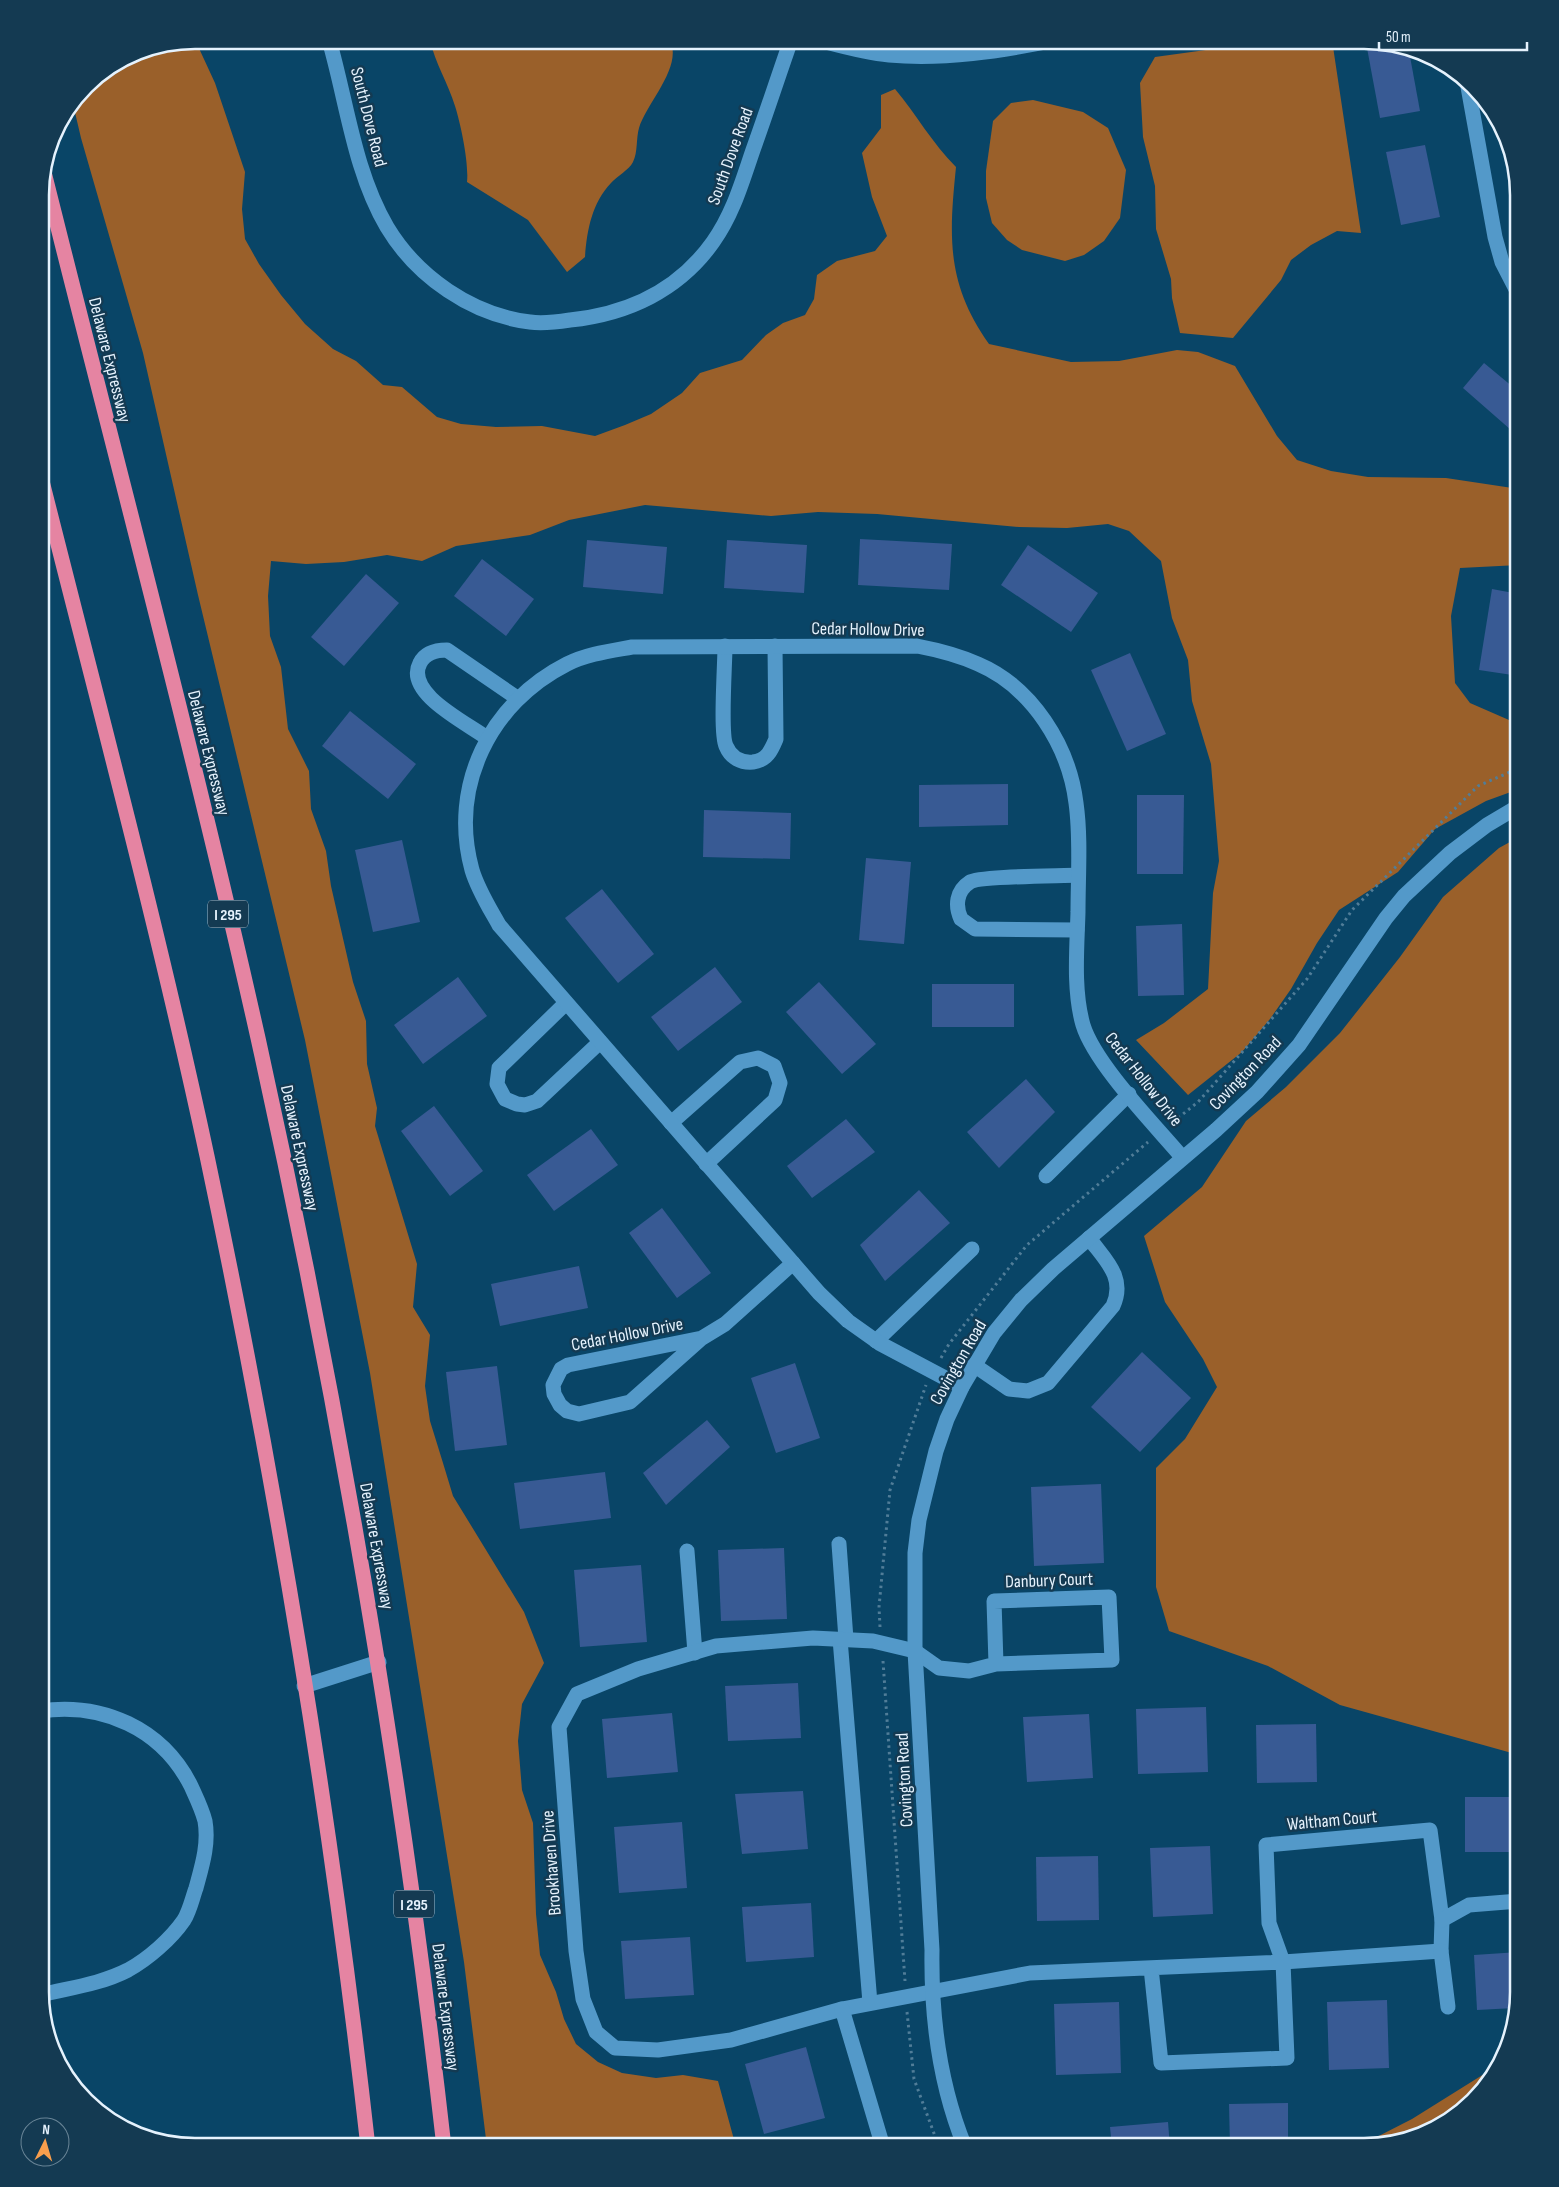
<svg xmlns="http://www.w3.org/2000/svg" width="1559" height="2187" viewBox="0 0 1559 2187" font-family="'Sofia Sans Condensed',sans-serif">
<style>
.forest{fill:#9a602a}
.building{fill:#385a94}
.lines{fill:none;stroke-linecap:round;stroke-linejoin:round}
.path{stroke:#517d98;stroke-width:3;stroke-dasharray:2.5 4;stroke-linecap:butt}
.minor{stroke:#5399c9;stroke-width:15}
.highway{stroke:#e584a2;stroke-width:15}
.labels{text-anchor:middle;stroke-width:5;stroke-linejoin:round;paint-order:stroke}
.shield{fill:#143a52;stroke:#a6bbca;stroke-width:1}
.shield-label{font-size:16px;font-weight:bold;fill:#e5f2fd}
.street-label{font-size:18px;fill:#e5f2fd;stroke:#143a52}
.rim{fill:none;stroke:#e5f2fd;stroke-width:2.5}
</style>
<rect width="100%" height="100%" fill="#094567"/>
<!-- forest -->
<g class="forest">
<path d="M193,40L197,44L215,83L245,172L242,209L245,239L259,264L281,295L305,324L333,349L356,361L383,385L402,387L437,417L461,424L496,427L542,426L595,436L625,425L651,414L682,393L700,373L742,360L766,335L783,323L805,315L814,299L817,275L837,261L875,251L887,236L872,197L862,153L881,128V95L895,89C916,114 932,143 956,167C949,237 946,283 989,344L1071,362L1119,361L1177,350L1198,352L1235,366L1277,436L1297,460L1331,471L1368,477L1446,478L1519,489V565L1460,568L1451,616L1455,683L1470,703L1509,720L1519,722V789L1486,801L1435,829L1398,872L1339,910L1317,943L1291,989L1270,1019L1242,1052L1188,1095L1136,1040L1164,1023L1208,989L1213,893L1219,861L1211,764L1192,701L1188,660L1172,618L1161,561L1129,531L1108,524L1067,528L1019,527L877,514L818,512L771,516L645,505L569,520L530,535L456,546L422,561L387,555L344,562L306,564L271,561L268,596L270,636L281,667L288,729L309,771L311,809L326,851L331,886L353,982L366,1021L367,1064L377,1108L375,1126L417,1264L413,1307L430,1335L425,1386L430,1421L443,1463L453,1496L524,1612L544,1663L522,1704L518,1741L522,1790L533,1823L536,1914L540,1955L556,1992L564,2019L576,2044L598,2062L622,2073L656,2078L683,2075L718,2081L736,2147H487L464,1962L370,1373L305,1040L198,595L143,353L81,138L73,104L93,79L136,52Z"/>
<path d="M430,40H670C683,67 647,102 639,128C636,138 638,152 633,162C629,170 617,176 611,183C592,203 587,230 585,257L567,272L528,220L467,182C469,163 461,125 455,106C448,83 435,63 430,40Z"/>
<polygon points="1248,40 1332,40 1361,233 1337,231 1311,245 1291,260 1281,280 1233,338 1180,333 1172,298 1171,279 1156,229 1155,186 1143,137 1140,83 1155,57 1213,49"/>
<polygon points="1033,100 1083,112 1108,128 1126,170 1120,218 1104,241 1084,255 1065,261 1022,250 1007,240 992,223 986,198 986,171 993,121 1011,103"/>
<polygon points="1519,837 1519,1755 1340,1705 1268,1666 1169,1631 1156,1587 1156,1468 1185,1439 1217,1387 1203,1359 1165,1302 1144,1236 1202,1187 1246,1121 1286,1087 1340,1033 1400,957 1443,897 1499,848"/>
<polygon points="1500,2064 1498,2069 1442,2126 1363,2147 1367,2142 1412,2119"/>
</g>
<!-- building -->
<g class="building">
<polygon points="1387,44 1409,51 1420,111 1380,118 1367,48"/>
<polygon points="1425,145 1440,217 1401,225 1386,152"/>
<polygon points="1484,363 1519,392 1519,437 1463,388"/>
<polygon points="860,539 952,544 949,590 858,585"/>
<polygon points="587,540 667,547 663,594 583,587"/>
<polygon points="727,540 807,545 804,593 724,588"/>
<polygon points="1028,545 1098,593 1071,632 1001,585"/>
<polygon points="482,559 534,599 506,636 454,596"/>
<polygon points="366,574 399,603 344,666 311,637"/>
<polygon points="1492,589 1519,594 1519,676 1479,670"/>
<polygon points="1130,653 1166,734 1127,751 1091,670"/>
<polygon points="350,711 416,764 388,799 322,746"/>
<polygon points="1008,784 1008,825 919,827 919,785"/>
<polygon points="1137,795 1184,795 1183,874 1137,874"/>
<polygon points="704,810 791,813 790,859 703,857"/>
<polygon points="402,840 420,922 373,932 355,850"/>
<polygon points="866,858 911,862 904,944 859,940"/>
<polygon points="602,889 654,954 618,983 565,918"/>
<polygon points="1182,924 1184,995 1138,996 1136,926"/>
<polygon points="715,967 742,1002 678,1051 651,1017"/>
<polygon points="458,977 487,1016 423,1064 394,1025"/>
<polygon points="819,982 876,1044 842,1074 786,1012"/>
<rect x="932" y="984" width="82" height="43"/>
<polygon points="1026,1079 1055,1112 999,1168 967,1132"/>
<polygon points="434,1106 483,1171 450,1196 401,1131"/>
<polygon points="846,1119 875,1152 812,1198 787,1166"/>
<polygon points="591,1129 618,1165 554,1211 527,1175"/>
<polygon points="919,1190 950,1223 885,1281 860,1245"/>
<polygon points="662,1208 711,1273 677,1298 629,1233"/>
<polygon points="579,1266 588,1308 500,1326 491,1284"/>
<polygon points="1142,1352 1191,1398 1140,1452 1091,1407"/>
<polygon points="795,1363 820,1438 776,1453 751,1378"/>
<polygon points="497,1366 507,1445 455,1451 446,1372"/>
<polygon points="707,1420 730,1447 666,1505 643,1473"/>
<polygon points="605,1472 611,1518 520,1529 514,1483"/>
<polygon points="1101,1484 1104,1563 1034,1566 1031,1487"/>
<polygon points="784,1548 787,1619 721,1621 718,1550"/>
<polygon points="641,1565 647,1642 580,1647 574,1570"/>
<polygon points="798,1683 801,1738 728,1741 725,1686"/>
<polygon points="1206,1707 1208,1772 1138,1774 1136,1709"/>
<polygon points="672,1713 678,1772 607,1778 602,1719"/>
<polygon points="1089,1714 1093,1778 1027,1782 1023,1717"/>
<polygon points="1316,1724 1317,1782 1257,1783 1256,1725"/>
<polygon points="803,1791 808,1849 742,1854 735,1794"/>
<rect x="1465" y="1797" width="54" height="55"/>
<polygon points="682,1822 687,1888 619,1893 614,1827"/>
<polygon points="1210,1846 1213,1914 1153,1917 1150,1848"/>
<polygon points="1098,1856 1099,1920 1037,1921 1036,1857"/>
<polygon points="811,1903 814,1957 746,1962 742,1907"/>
<polygon points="690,1937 694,1995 625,1999 621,1941"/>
<polygon points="1519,1952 1519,1992 1515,2008 1477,2010 1474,1955"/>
<polygon points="1387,2000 1389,2068 1329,2070 1327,2002"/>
<polygon points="1119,2002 1121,2073 1056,2075 1054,2004"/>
<polygon points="806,2047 825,2118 764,2134 745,2064"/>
<polygon points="1288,2103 1288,2147 1230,2147 1229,2104"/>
<polygon points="1168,2122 1170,2147 1112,2147 1110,2127"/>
</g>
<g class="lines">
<!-- path -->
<g class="path">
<polyline points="1173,1122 1198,1102 1307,979 1352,910 1478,786 1519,768"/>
<polyline points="941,1358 949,1344 1027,1245 1148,1142"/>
<polyline points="880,1627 879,1607 890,1490 926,1385"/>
<polyline points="883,1661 905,1981"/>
<polyline points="907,2012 914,2079 939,2147"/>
</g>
<!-- minor -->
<g class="minor">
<path d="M329,40C347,102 354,171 387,227C417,277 472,315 530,322C543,324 557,322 570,320C628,314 679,290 713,242C733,214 742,182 753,150C766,114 778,77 791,40"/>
<path d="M818,40C841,46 865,53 889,55C944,60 1001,51 1056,40"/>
<polyline points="1468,87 1495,237 1502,262 1519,295"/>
<path d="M725,646C725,665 720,733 726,746C731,758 741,763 753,762C767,760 771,751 776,739L775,646"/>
<path d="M487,738C467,723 404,693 420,663C425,653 436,650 447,650L517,698"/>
<path d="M1077,930L975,929L961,919C955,906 956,891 970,882C979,876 1062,876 1078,875"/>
<polyline points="566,1003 499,1068 497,1084 505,1099 517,1104 525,1105 537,1101 600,1042"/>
<polyline points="671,1123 740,1062 758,1058 774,1066 780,1083 775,1100 706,1164"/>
<polyline points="1046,1176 1129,1094"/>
<polyline points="702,1338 568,1365 561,1369 553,1385 554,1394 560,1405 567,1411 579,1414 630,1402 702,1338 725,1324 793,1263"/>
<polyline points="876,1341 972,1249"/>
<path d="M974,1365L1009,1389L1028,1391L1048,1383L1113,1306C1126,1277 1105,1260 1089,1238"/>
<path d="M962,1387L879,1343L848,1321L819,1293L499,925C489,907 478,890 472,870C449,786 490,703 567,664C587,654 610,651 632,647L917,646C938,650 958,655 978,664C1032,687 1069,746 1076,803C1081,838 1078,876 1078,912C1077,948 1073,990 1083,1025C1095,1064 1154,1124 1182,1157"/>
<polyline points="839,1544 846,1639"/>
<polyline points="687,1551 695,1653"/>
<polyline points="840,1639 870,2003"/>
<polyline points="996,1664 994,1601 1109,1597 1112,1660 996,1664 969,1671 939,1668 915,1651 873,1641 813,1638 716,1646 638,1669 577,1694 559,1727 576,1951 583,1999 596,2032 615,2048 658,2050 731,2040 842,2009 1030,1973 1283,1962 1441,1951 1442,1920 1430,1830 1266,1845 1269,1923 1283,1962 1287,2058 1161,2063 1151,1968"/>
<polyline points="304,1686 379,1662"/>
<path d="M40,1711C102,1702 162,1728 191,1786C196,1797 202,1809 205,1821C209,1844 202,1866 196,1888C192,1899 190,1910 184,1920C171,1939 148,1959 128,1970C101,1984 69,1988 41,1995"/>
<polyline points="1442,1920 1469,1905 1519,1901"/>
<polyline points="1441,1951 1448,2007"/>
<polyline points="842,2009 883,2147"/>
<path d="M965,2147C940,2086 931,2015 932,1950L915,1651V1553L919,1520L936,1451L947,1419L962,1387L994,1333L1021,1300L1053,1269L1216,1130L1257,1092L1299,1045L1386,918L1404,896L1450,853L1487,825L1519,806"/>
</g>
<!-- highway -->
<g class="highway">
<path d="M44,172C116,460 193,748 258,1038C339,1404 402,1774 444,2147"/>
<path d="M40,473C97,700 158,927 207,1156C276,1483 331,1815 368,2147"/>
</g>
</g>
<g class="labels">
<!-- shield labels -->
<g class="shield">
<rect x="208" y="900.5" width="40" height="27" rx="4"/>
<rect x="394" y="1890.5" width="40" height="27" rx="4"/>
</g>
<g class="shield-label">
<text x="228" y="920">I 295</text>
<text x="414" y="1910">I 295</text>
</g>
<!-- street labels -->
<g class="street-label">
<text transform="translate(369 117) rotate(76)" y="6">South Dove Road</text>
<text transform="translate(730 156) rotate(-70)" y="6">South Dove Road</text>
<text transform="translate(110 360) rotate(76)" y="6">Delaware Expressway</text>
<text transform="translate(868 629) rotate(1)" y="6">Cedar Hollow Drive</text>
<text transform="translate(209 753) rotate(76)" y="6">Delaware Expressway</text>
<text transform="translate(1245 1073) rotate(-46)" y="6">Covington Road</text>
<text transform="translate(1144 1079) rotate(52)" y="6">Cedar Hollow Drive</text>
<text transform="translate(300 1148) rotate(78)" y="6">Delaware Expressway</text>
<text transform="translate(627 1334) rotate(-11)" y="6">Cedar Hollow Drive</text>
<text transform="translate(958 1362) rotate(-60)" y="6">Covington Road</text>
<text transform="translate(377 1546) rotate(80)" y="6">Delaware Expressway</text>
<text transform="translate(1049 1580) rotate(-2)" y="6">Danbury Court</text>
<text transform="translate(904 1780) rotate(-93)" y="6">Covington Road</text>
<text transform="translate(1332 1820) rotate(-5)" y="6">Waltham Court</text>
<text transform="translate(551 1863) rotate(-94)" y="6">Brookhaven Drive</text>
<text transform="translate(446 2007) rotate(83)" y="6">Delaware Expressway</text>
</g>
</g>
<!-- crop -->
<path d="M0 0H1559V2187H0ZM195 49H1364A146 146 0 0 1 1510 195V1992A146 146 0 0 1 1364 2138H195A146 146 0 0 1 49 1992V195A146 146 0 0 1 195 49Z" fill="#143a52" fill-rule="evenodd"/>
<path class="rim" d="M195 49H1364A146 146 0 0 1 1510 195V1992A146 146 0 0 1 1364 2138H195A146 146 0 0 1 49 1992V195A146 146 0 0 1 195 49Z"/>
<!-- north arrow -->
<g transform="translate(45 2142) rotate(5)"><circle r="24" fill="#143a52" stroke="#688496"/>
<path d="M0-4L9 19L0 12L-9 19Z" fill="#f99f4d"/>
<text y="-8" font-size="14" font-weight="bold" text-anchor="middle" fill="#e5f2fd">N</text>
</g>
<!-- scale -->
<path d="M1379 42v8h148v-8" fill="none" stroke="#e5f2fd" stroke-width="2.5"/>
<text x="1386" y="42" font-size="15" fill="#e5f2fd" stroke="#143a52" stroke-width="4" paint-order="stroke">50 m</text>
</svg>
